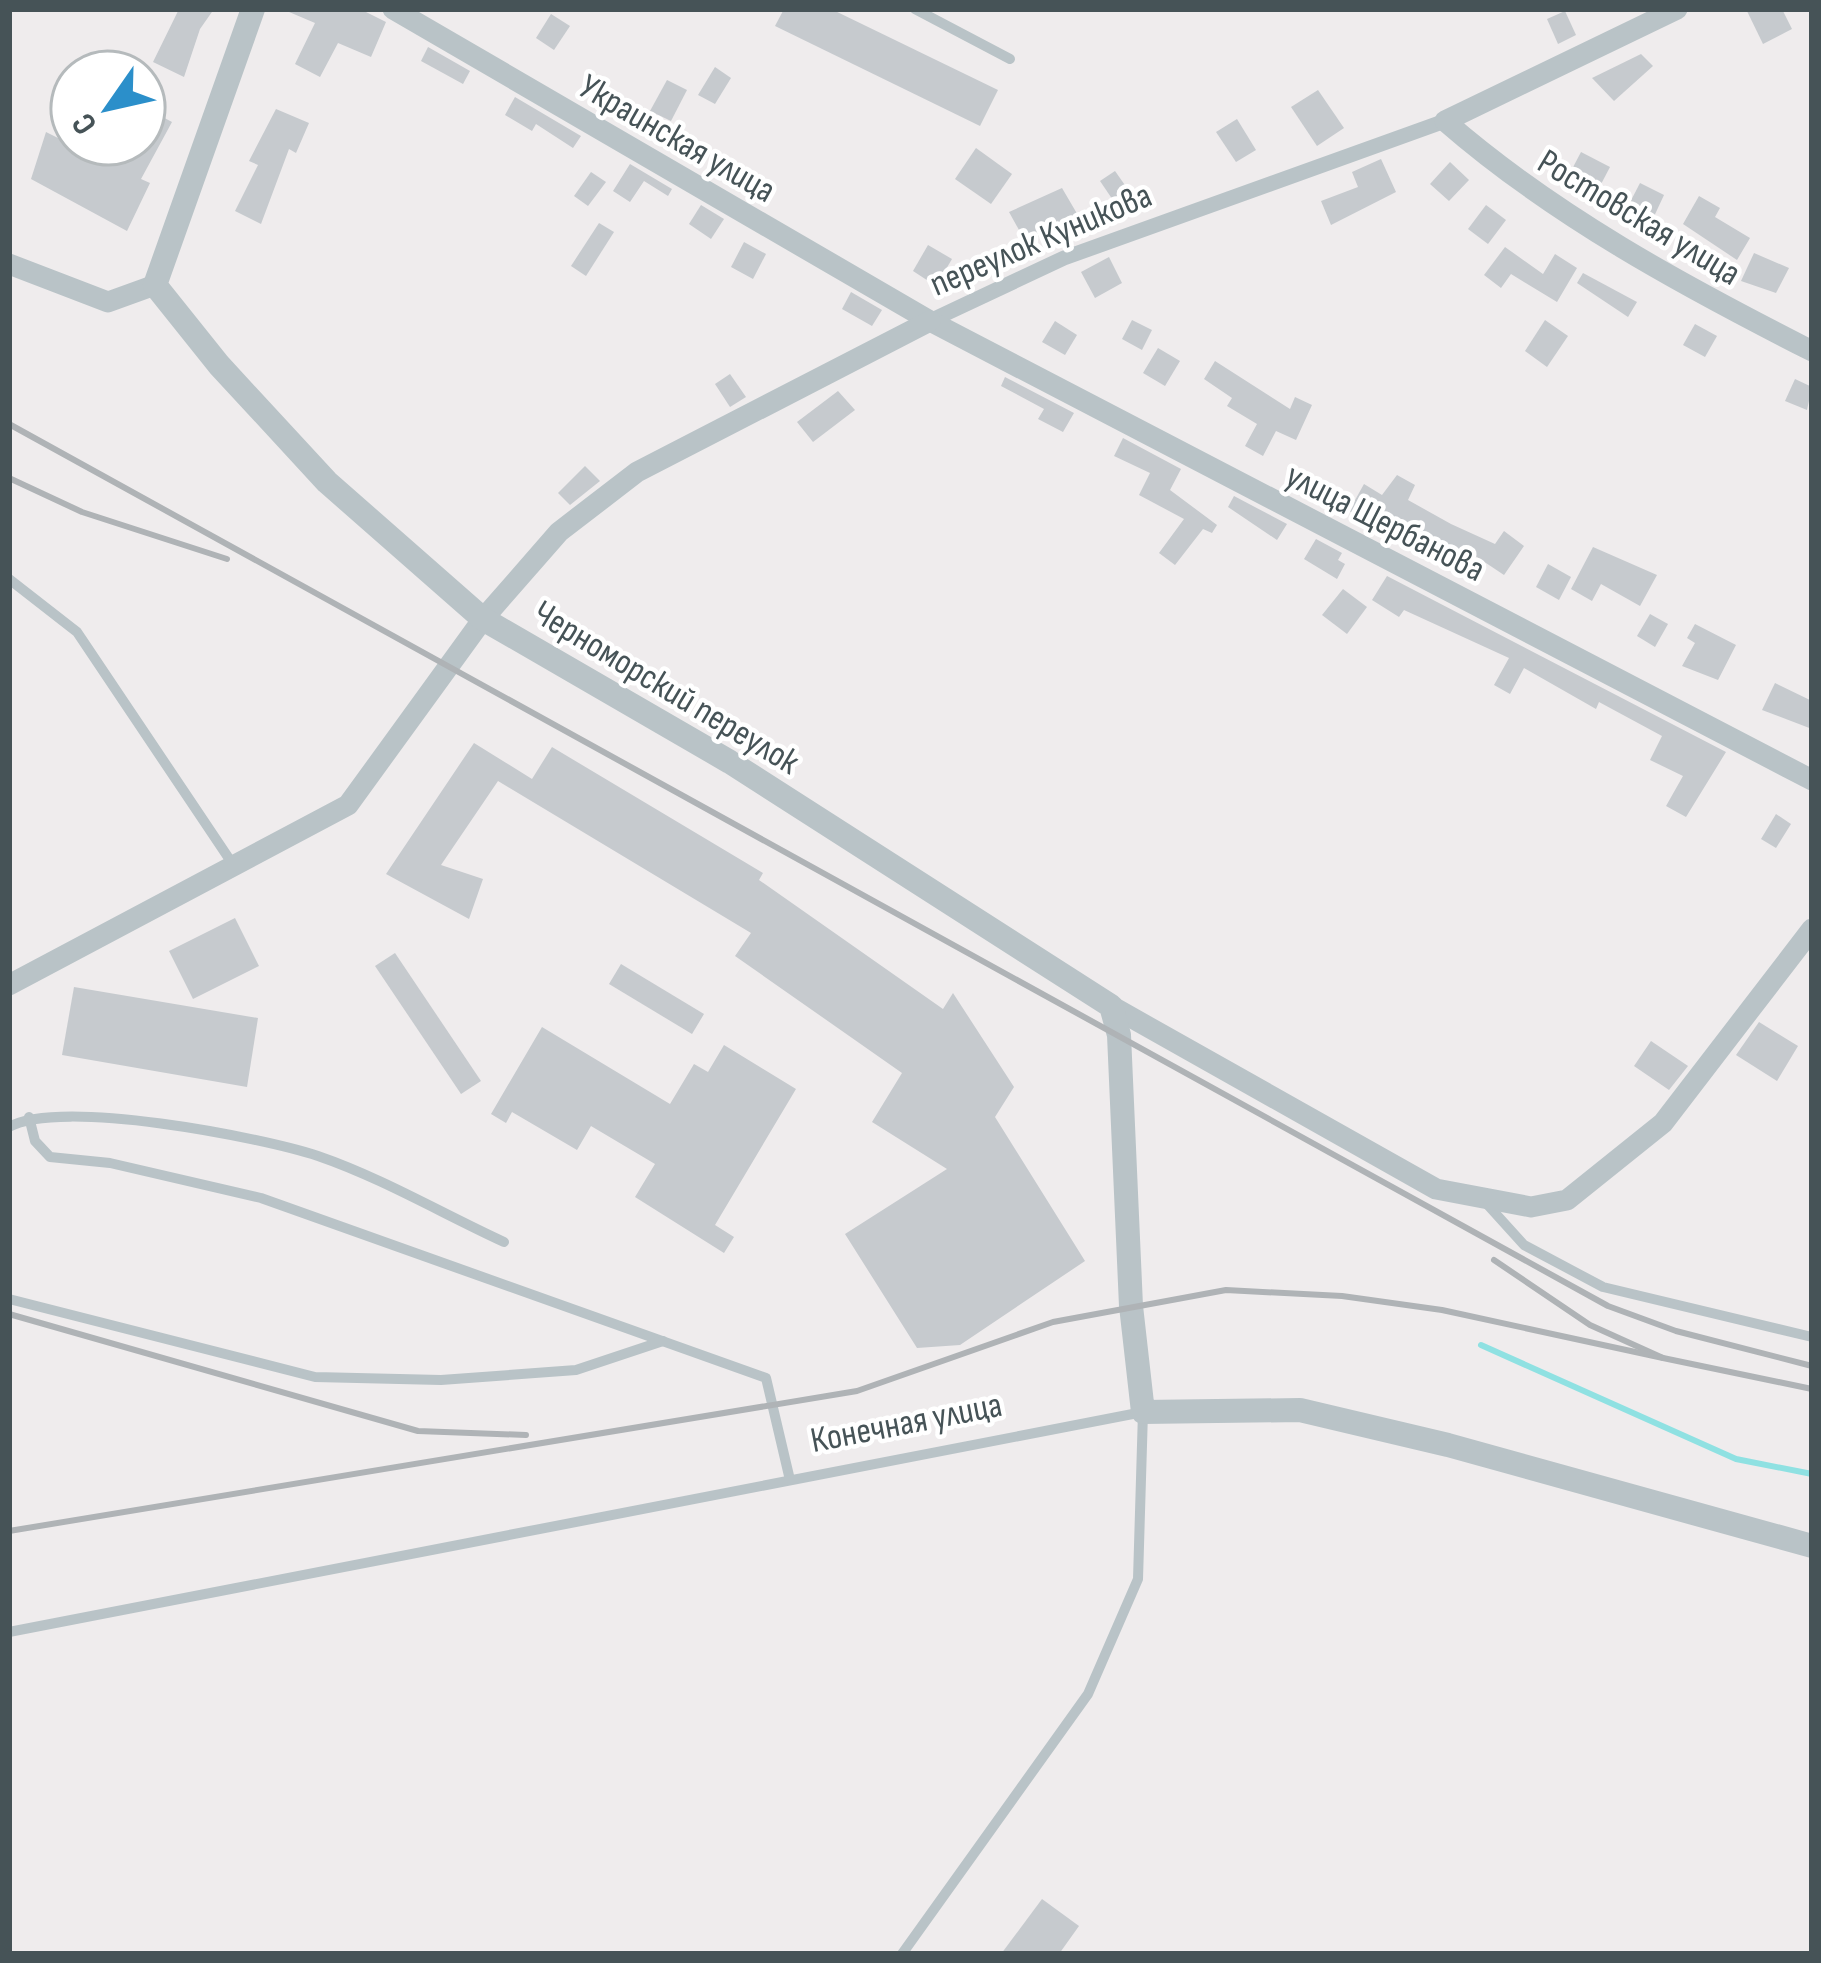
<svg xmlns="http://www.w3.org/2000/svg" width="1821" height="1963" viewBox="0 0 1821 1963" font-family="'Sofia Sans Condensed',sans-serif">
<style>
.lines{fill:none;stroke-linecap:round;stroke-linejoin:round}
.stream{stroke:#8fe1e2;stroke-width:6}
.building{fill:#c6cace}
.service{stroke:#b9c3c7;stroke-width:10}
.pedestrian{stroke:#b9c3c7;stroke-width:15}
.minor{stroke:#b9c3c7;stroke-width:21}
.tertiary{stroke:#b9c3c7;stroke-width:24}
.rail{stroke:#afb3b6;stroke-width:6}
.labels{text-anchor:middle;stroke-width:9;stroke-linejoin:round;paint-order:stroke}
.street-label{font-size:36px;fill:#465357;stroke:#fff}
</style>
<rect width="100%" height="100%" fill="#efeced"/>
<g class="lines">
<!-- stream -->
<polyline class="stream" points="1481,1345 1736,1459 1812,1474"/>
</g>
<!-- building -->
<g class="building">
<polygon points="179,9 214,9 200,29 184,77 153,62"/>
<polygon points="282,9 360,9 386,22 371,57 338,43 320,77 295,64 315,23"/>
<polygon points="784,9 831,9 998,90 980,126 775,26"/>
<polygon points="1746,9 1782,9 1792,29 1763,44"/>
<polygon points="1565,11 1576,35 1558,44 1547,19"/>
<polygon points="551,14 570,26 554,50 536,38"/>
<polygon points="428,47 470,71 463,84 421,61"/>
<polygon points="1641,54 1653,66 1614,101 1592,78"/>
<polygon points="715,67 731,78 715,104 698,95"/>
<polygon points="667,80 687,90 671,121 650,111"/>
<polygon points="1318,90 1344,128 1317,146 1291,107"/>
<polygon points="515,97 581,136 573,148 536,124 532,131 505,115"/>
<polygon points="144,107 172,122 141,179 150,183 127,231 31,179 46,132 70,144 144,144"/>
<polygon points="276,109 309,123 296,153 289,149 261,224 235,211 258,165 249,161"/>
<polygon points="1237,119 1256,150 1236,162 1216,132"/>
<polygon points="976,148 1012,174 991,204 955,179"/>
<polygon points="1581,152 1610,167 1599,188 1570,173"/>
<polygon points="1381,159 1396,192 1331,225 1321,201 1358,187 1352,172"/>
<polygon points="1450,162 1469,180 1449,201 1430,184"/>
<polygon points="630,164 672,189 668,196 644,181 630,202 613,191"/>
<polygon points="1115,171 1134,198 1119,209 1100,181"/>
<polygon points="591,172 606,182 588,206 574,196"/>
<polygon points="1640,183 1664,195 1650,225 1625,212"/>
<polygon points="1062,188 1079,217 1041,239 1034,233 1024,239 1009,212"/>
<polygon points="1699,196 1720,208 1715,217 1750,238 1737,260 1683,224"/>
<polygon points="701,205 724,219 711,239 689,224"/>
<polygon points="1486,205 1506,220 1488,244 1468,229"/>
<polygon points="599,223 614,232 586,276 571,266"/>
<polygon points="744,242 766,254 753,279 731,267"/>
<polygon points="928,245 952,259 936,286 913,271"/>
<polygon points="1505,247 1543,274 1555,254 1577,268 1557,302 1511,274 1501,288 1484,275"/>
<polygon points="1754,253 1789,268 1776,293 1741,281"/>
<polygon points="1109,257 1122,283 1095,298 1081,272"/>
<polygon points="1583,273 1637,302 1628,317 1577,283"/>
<polygon points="851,292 882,310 872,326 842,309"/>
<polygon points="1132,320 1152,330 1142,350 1122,339"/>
<polygon points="1545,320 1568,336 1547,367 1525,351"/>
<polygon points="1055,321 1077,335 1065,355 1042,342"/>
<polygon points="1695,324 1717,336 1705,357 1683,345"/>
<polygon points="1158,348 1180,361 1165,386 1143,373"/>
<polygon points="1215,361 1290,409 1295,397 1312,405 1296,440 1276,431 1263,456 1245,446 1257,424 1227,406 1232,398 1204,379"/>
<polygon points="730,374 746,397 730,407 715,384"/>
<polygon points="1005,377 1074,413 1063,432 1038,419 1044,409 1001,386"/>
<polygon points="1795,379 1812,387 1807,410 1785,401"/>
<polygon points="838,391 855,410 813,442 797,422"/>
<polygon points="1123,438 1181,469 1170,490 1217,525 1212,533 1203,529 1175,565 1159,553 1184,519 1139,495 1150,473 1114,456"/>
<polygon points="585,466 600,481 570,505 558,493"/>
<polygon points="1397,475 1415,485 1408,500 1451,524 1495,544 1504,531 1524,546 1504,575 1465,549 1462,557 1397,527 1393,536 1349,511 1364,484 1382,495"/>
<polygon points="1234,496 1287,524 1277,540 1228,507"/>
<polygon points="1316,539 1342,553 1338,560 1345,564 1337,579 1304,559"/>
<polygon points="1593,547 1657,575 1640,606 1601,584 1592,601 1571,589"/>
<polygon points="1548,564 1571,577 1559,600 1536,587"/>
<polygon points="1387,576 1726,752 1686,817 1666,806 1683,776 1650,760 1662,736 1599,702 1596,709 1524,668 1510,694 1494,685 1509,658 1404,610 1399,617 1372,600"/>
<polygon points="1343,589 1367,607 1347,634 1322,615"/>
<polygon points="1650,614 1668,624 1655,647 1637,636"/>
<polygon points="1695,624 1736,645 1718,680 1682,666 1695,643 1687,638"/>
<polygon points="1775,683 1812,701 1812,729 1762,710"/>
<polygon points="474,743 532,779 552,747 763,873 759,880 943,1009 953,993 1014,1087 995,1117 1085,1261 960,1345 917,1348 845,1234 947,1169 872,1122 902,1073 735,956 751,933 498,781 441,865 483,879 469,919 386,874"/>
<polygon points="1776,814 1791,824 1776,848 1761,839"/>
<polygon points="235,918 259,966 193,999 169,951"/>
<polygon points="395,953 481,1081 461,1094 375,966"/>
<polygon points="621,964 704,1014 692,1034 609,984"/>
<polygon points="74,987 258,1018 247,1087 62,1055"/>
<polygon points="1759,1022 1798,1046 1777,1081 1736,1055"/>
<polygon points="542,1027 670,1104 694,1064 708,1072 724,1045 796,1089 715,1225 734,1237 724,1253 635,1197 655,1164 591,1126 577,1150 512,1112 506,1123 491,1114"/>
<polygon points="1651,1041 1688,1066 1669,1090 1634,1066"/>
<polygon points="1042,1899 1079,1926 1059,1954 1001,1954"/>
</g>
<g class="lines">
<!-- service -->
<g class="service">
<polyline points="915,9 1010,59"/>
<polyline points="9,579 77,632 234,866"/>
<polyline points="29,1117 35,1141 50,1157 110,1163 261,1198 766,1378 790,1480"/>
<path d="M9,1127C60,1098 260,1137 318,1156C382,1178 443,1214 504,1242"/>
<polyline points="1486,1203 1524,1245 1603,1287 1812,1337"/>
<polyline points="9,1299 315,1377 441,1380 576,1370 663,1341"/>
<polyline points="9,1632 1143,1412 1138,1579 1088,1694 902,1954"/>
</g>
<!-- pedestrian -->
<polyline class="pedestrian" points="930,321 1064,258 1445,121"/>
<!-- minor -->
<g class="minor">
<polyline points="393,9 930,321 1812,780"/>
<path d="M1677,9L1445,121C1554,216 1684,286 1812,351"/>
<polyline points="9,264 108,302 155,285"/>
<polyline points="9,985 348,805 483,619 559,532 637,472 930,321"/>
<polyline points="1111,1006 1436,1189 1531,1207 1567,1200 1663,1123 1812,929"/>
</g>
<!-- tertiary -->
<polyline class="tertiary" points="253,9 155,285 219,365 327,482 483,619 730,762 1111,1006 1119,1035 1131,1306 1143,1412 1300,1410 1448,1445 1812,1546"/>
<!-- rail -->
<g class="rail">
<polyline points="9,424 1608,1306 1676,1331 1812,1366"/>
<polyline points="9,478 82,512 227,559"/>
<polyline points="1494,1260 1590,1325 1663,1358 1812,1389"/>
<polyline points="9,1314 418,1431 526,1435"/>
<polyline points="9,1531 857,1391 1053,1322 1226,1290 1342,1296 1442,1310 1663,1358"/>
</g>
</g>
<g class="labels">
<!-- street labels -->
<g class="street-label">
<text transform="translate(678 137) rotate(30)" y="13">Украинская улица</text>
<text transform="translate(1640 216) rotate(31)" y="13">Ростовская улица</text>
<text transform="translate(1040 238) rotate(-23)" y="13">переулок Куникова</text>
<text transform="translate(1386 521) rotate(27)" y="13">улица Щербанова</text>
<text transform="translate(667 686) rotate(31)" y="13">Черноморский переулок</text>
<text transform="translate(906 1421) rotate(-11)" y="13">Конечная улица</text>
</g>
</g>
<!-- border -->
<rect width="1821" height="1963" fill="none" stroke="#465357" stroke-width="24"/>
<!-- north arrow -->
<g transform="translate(108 108) rotate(236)"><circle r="57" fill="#ffffff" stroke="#b5babc" stroke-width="3"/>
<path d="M0-9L21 45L0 30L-21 45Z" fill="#2b8fca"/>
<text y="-18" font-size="33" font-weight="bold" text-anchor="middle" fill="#465357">С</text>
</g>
</svg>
